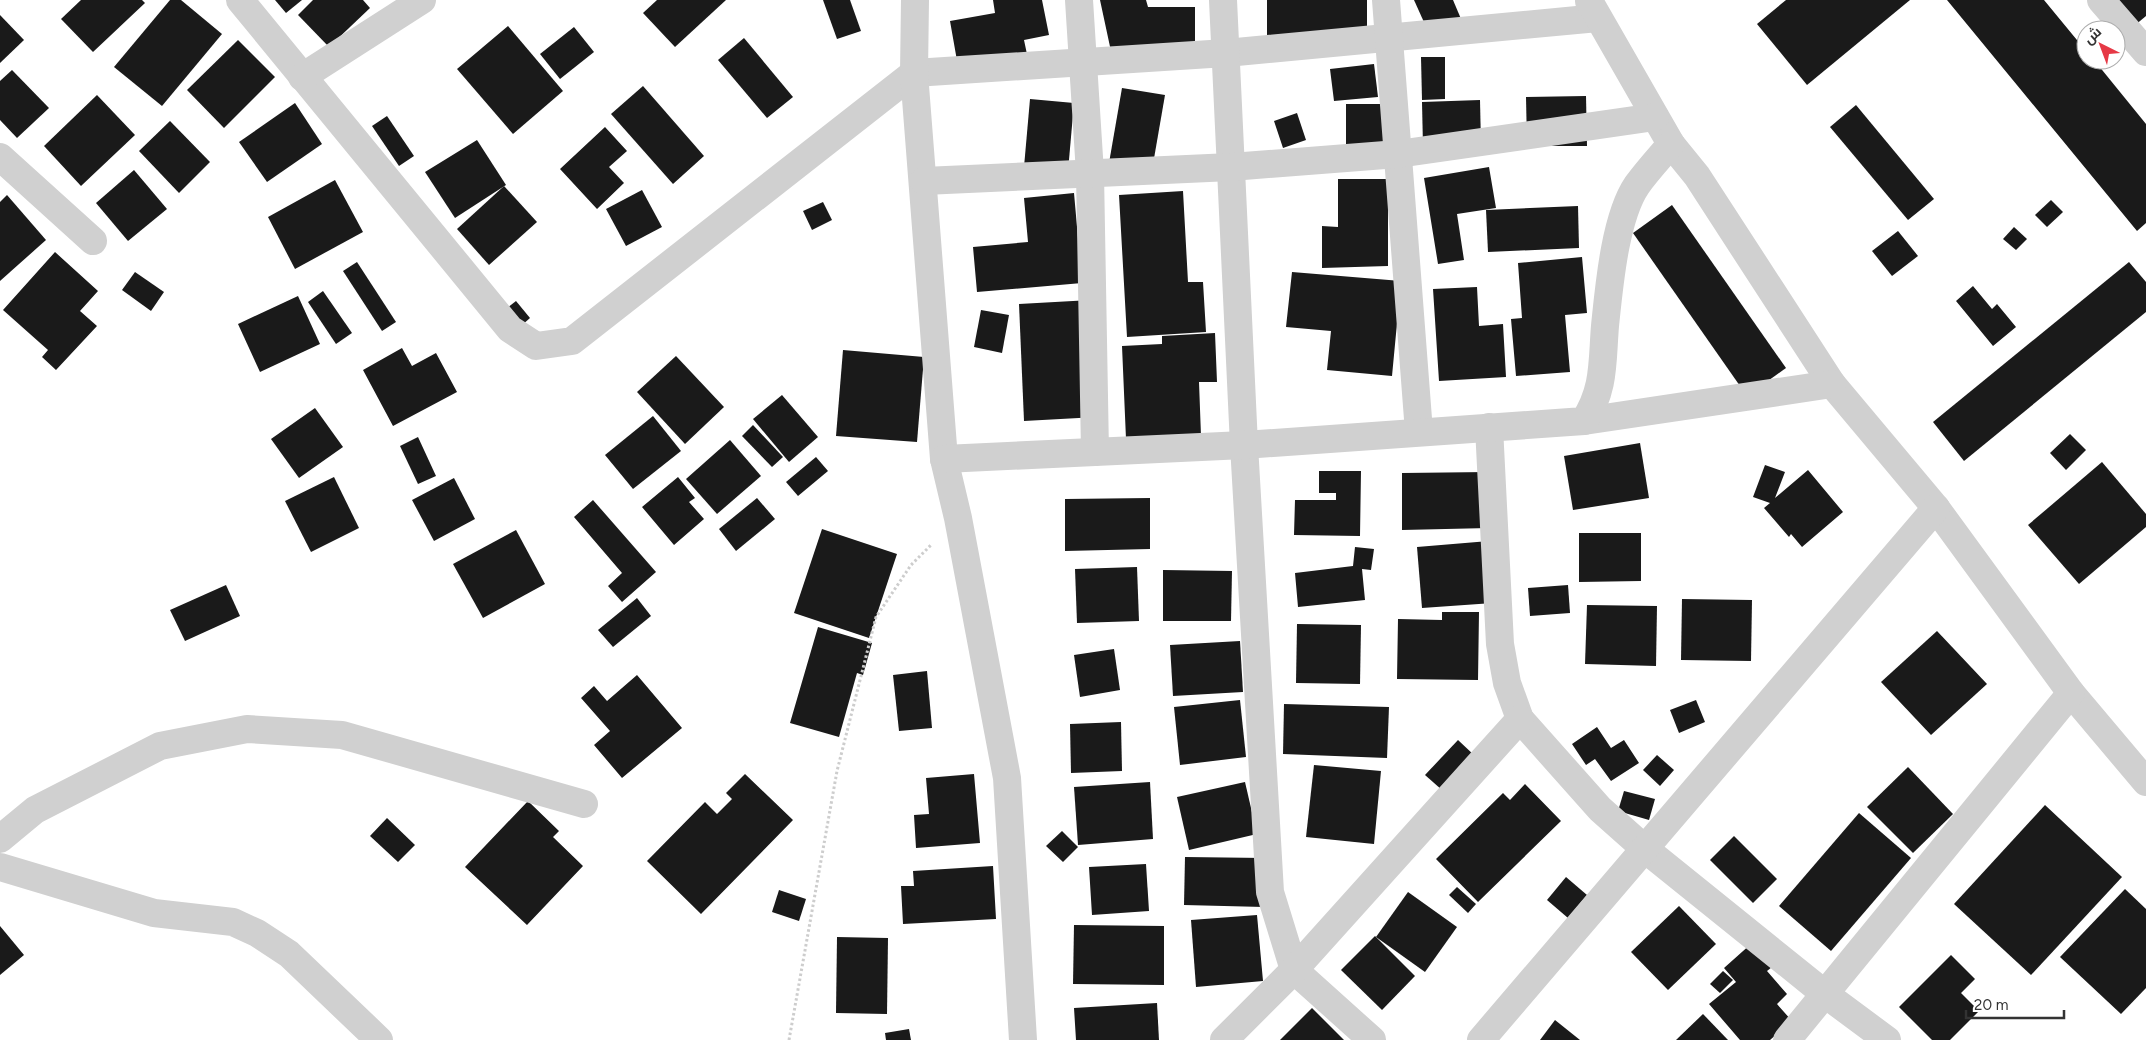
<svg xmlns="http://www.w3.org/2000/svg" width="2146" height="1040" viewBox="0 0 2146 1040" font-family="Figtree,Cairo,sans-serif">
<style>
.building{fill:#1a1a1a}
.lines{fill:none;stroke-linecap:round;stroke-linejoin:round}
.path{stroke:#cdcdcd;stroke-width:3;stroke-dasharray:2.5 2.5;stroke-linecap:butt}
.street{stroke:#d0d0d0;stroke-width:28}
</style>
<rect width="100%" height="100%" fill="#fff"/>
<!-- building -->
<g class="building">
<polygon points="81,0 142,0 145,3 93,52 61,19"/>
<polygon points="170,0 181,0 222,34 162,106 114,67"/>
<polygon points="275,0 302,0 286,13"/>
<polygon points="313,0 363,0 370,8 329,47 298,15"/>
<polygon points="657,0 726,0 675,47 643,13"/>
<polygon points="823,0 850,0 861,31 837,39"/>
<polygon points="993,0 1042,0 1049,35 1024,40 1028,59 959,72 950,21 995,13"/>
<polygon points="1100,0 1146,0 1148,7 1195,7 1195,57 1112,56"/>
<polygon points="1267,0 1367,0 1367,41 1267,46"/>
<polygon points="1414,0 1453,0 1464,26 1432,40"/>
<polygon points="1786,0 1910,0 1807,85 1757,24"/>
<polygon points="1947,0 2044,0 2086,51 2086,60 2094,60 2146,124 2146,223 2137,231"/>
<polygon points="2111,0 2146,0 2146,16 2134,26"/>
<polygon points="0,15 24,40 0,63"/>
<polygon points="508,26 563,91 513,134 457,69"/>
<polygon points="574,27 594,52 560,79 540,54"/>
<polygon points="744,38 793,97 767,118 718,60"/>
<polygon points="238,40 275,77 224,128 187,90"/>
<polygon points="1421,57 1445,57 1445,99 1422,100"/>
<polygon points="1374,64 1378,97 1334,101 1330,69"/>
<polygon points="12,70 49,108 17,138 0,120 0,81"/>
<polygon points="643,86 704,156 673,184 611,114"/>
<polygon points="1122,88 1165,95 1152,170 1109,163"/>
<polygon points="97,95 135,135 81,186 44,146"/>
<polygon points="1586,96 1587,146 1527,146 1526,97"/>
<polygon points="1030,99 1074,103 1068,171 1024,167"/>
<polygon points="1480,100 1481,145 1423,147 1422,102"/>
<polygon points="295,103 322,144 267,182 239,142"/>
<rect x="1346" y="104" width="46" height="47"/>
<polygon points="1856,105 1934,199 1908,220 1830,127"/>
<polygon points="1297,113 1306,140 1283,148 1274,121"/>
<polygon points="387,116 414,156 399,166 372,126"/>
<polygon points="170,121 210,162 179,193 139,151"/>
<polygon points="605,127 627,151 609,167 624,183 597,209 560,169"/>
<polygon points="477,140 506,185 455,218 425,172"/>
<polygon points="1489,167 1496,208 1457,214 1464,260 1438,264 1424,178"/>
<polygon points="134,170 167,209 128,241 96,203"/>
<polygon points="1338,179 1388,179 1388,266 1322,268 1322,226 1338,227"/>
<polygon points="335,180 363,232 295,269 268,217"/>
<polygon points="504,186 537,222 489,265 457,229"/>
<polygon points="642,190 662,227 626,246 606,209"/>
<polygon points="1183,191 1188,282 1203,282 1206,332 1127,337 1119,195"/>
<polygon points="1074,193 1082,283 977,292 973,247 1028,242 1024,198"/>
<polygon points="7,195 46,240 0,281 0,202"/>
<polygon points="2051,200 2063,212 2047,227 2035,215"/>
<polygon points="823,202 832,220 812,230 803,211"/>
<polygon points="1672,205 1786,368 1747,396 1633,233"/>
<polygon points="1578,206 1579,248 1488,252 1486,210"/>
<polygon points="2014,227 2027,239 2016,250 2003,239"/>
<polygon points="1898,231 1918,256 1892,276 1872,251"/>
<polygon points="55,252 98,291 80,311 97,326 56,370 42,357 48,350 3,310"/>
<polygon points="1582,257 1587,313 1565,315 1570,372 1516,376 1511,319 1522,318 1518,263"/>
<polygon points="357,262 396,322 382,331 343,271"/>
<polygon points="2129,262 2146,282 2146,312 1964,461 1933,422"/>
<polygon points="135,272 164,292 151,311 122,290"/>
<polygon points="1292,272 1401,281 1392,376 1327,370 1331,331 1286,327"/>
<polygon points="1973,286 1992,309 1997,304 2016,327 1993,346 1956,301"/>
<polygon points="1477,287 1479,326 1503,324 1506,377 1439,381 1433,289"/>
<polygon points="323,291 352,333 336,344 308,302"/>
<polygon points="298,296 320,344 260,372 238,324"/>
<polygon points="1091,300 1097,417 1024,421 1019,304"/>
<polygon points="516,301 530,318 521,326 507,308"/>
<polygon points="981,310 1009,315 1002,353 974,347"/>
<polygon points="1215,333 1217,382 1199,382 1201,436 1126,439 1122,346 1162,344 1162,336"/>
<polygon points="402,348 412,366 436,353 457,392 393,426 363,370"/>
<polygon points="843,350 924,357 917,442 836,436"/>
<polygon points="676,356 724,407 685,444 637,392"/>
<polygon points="782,395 818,437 789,462 753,419"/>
<polygon points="315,408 343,447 299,478 271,439"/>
<polygon points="653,416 681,451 633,489 605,455"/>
<polygon points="753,425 783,457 772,467 742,436"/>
<polygon points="2070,434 2086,450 2066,470 2050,453"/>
<polygon points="418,437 436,476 418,484 400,446"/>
<polygon points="730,440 761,476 717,514 686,479"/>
<polygon points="1640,443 1649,498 1573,510 1564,456"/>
<polygon points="816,457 828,471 798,496 786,482"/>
<polygon points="2102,462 2146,514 2146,527 2079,584 2028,525"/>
<polygon points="1765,465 1785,472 1775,498 1808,470 1843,512 1802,547 1791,534 1789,537 1764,508 1770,503 1753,497"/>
<polygon points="1319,471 1361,471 1360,536 1294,535 1295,500 1336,500 1336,493 1319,493"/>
<polygon points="1488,472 1489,528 1402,530 1402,473"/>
<polygon points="334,477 359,528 311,552 285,501"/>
<polygon points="678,477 695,498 689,502 704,519 674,545 642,507"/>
<polygon points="454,478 475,519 434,541 412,500"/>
<polygon points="757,498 775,519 736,551 719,529"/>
<polygon points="1150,498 1150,549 1065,551 1065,499"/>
<polygon points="593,500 656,572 622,602 608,586 622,573 574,517"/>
<polygon points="822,529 897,554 869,638 794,613"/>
<polygon points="516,530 545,584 483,618 453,564"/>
<polygon points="1579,533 1641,533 1641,581 1579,582"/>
<polygon points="1489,541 1493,603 1422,608 1417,547"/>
<polygon points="1355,547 1374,549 1371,570 1362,569 1365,600 1298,607 1295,573 1353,566"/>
<polygon points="1137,567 1139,621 1077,623 1075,569"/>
<polygon points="1163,570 1232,571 1231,621 1163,621"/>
<polygon points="226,585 240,616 185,641 170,610"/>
<polygon points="1568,585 1570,613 1530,616 1528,588"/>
<polygon points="637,598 651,616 613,647 598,630"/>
<polygon points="1682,599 1752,600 1751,661 1681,660"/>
<polygon points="1587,605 1657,606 1656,666 1585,664"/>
<polygon points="1442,612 1479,612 1478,680 1397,679 1398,619 1442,620"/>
<polygon points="1297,624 1361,625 1360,684 1296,683"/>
<polygon points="818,627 872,643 863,675 857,673 839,737 790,723"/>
<polygon points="1937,631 1987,684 1931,735 1881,682"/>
<polygon points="1240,641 1243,692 1173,696 1170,645"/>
<polygon points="1114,649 1120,690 1080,697 1074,655"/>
<polygon points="927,671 932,728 899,731 893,675"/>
<polygon points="637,675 682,728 622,778 594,745 610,731 581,698 594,686 607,701"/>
<polygon points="1240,700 1246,757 1180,765 1174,707"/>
<polygon points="1696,700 1705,722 1679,733 1670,710"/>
<polygon points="1284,704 1389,707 1387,758 1283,754"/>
<polygon points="1121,722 1122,771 1071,773 1070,724"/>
<polygon points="1597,727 1611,748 1624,740 1639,763 1611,781 1595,759 1586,765 1572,744"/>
<polygon points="1458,740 1475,756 1442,790 1425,775"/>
<polygon points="1657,755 1674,770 1660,786 1643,770"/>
<polygon points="1314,765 1381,771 1374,844 1306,837"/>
<polygon points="1908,767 1953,814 1913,853 1867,807"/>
<polygon points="745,774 793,820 701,914 647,861 705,802 717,814 732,799 726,793"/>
<polygon points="974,774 980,843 916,848 914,815 929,814 926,778"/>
<polygon points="1150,782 1153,839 1078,845 1074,787"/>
<polygon points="1245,782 1257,834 1189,850 1177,797"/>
<polygon points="1525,784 1561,821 1478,902 1436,859 1503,793 1510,800"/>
<polygon points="1624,791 1655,799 1649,820 1618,811"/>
<polygon points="528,801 559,831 553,837 583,866 527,925 465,867"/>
<polygon points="2045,805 2122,877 2031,975 1954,904"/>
<polygon points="1859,813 1911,858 1831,951 1779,906"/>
<polygon points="387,818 415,845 398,862 370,836"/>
<polygon points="1062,831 1078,847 1063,862 1046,846"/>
<polygon points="1734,836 1777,879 1753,903 1710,860"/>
<polygon points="1185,857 1265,858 1264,907 1184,905"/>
<polygon points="1146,864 1149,911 1092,915 1089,867"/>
<polygon points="993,866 996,919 903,924 901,886 914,886 913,871"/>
<polygon points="1566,877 1587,895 1568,918 1547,900"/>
<polygon points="1457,887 1476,904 1468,913 1449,895"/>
<polygon points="2125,889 2146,909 2146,988 2121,1014 2060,957"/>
<polygon points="779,890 806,899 799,921 772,912"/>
<polygon points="1408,892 1457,927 1425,972 1376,937"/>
<polygon points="1679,906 1716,944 1668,990 1631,952"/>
<polygon points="1257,915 1263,981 1196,987 1191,920"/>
<polygon points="1074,925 1164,926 1164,985 1073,984"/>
<polygon points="0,926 24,955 0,975"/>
<polygon points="1375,936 1415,976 1382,1010 1341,970"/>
<polygon points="837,937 888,938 887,1014 836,1013"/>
<polygon points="1752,943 1772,967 1767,971 1787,994 1777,1004 1792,1021 1770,1040 1740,1040 1709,1004 1736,982 1724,968"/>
<polygon points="1951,955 1975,979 1961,993 1979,1011 1950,1040 1932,1040 1899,1007"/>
<polygon points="1723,971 1733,980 1720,993 1710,984"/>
<polygon points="1157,1003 1159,1040 1076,1040 1074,1008"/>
<polygon points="1312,1008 1344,1040 1280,1040"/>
<polygon points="1703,1014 1728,1040 1676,1040"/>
<polygon points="1555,1020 1580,1040 1540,1040"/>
<polygon points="909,1029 911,1040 886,1040 885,1033"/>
</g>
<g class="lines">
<!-- path -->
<polyline class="path" points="789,1040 837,771 876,617 911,565 932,544"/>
<!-- street -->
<g class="street">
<polyline points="240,0 510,329 536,346 572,341 914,73 1226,53 1598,18"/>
<polyline points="915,0 914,73 944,459 958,518 1007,778 1023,1040"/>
<polyline points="1079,0 1090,173 1095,452"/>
<polyline points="1223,0 1244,445 1270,892 1294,970 1372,1040"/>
<polyline points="1386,0 1419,432"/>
<polyline points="2101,0 2146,52"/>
<polyline points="1589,1 1671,144 1697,176 1832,384 1936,508 2071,693 2146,782"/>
<polyline points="302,77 422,0"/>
<polyline points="0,157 93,241"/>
<polyline points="924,181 1231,167 1398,154 1655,117"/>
<polyline points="1584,421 1832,384"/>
<polyline points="1489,427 1500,644 1507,683 1520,719 1600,809 1645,849 1825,994 1887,1040"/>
<path d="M944,459L1244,445L1584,421C1605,389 1602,362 1605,326C1609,287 1615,217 1637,185C1647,171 1660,157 1671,144"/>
<polyline points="0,839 35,810 160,746 247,729 342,735 584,804"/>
<polyline points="0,867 154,913 233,922 257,933 289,954 379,1040"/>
<polyline points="1224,1040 1294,970 1520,719"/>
<polyline points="1481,1040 1936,508"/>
<polyline points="1787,1040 2071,693"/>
</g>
</g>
<!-- north arrow -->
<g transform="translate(2101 45) rotate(318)"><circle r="24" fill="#ffffff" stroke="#adadad"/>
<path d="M0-4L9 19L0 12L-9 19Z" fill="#e63946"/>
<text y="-8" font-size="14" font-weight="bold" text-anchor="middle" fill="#333333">ش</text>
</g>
<!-- scale -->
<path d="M1966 1010v8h98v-8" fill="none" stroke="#333333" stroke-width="2.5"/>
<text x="1974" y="1010" font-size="15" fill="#333333" stroke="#ffffff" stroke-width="4" paint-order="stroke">20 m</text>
</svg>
